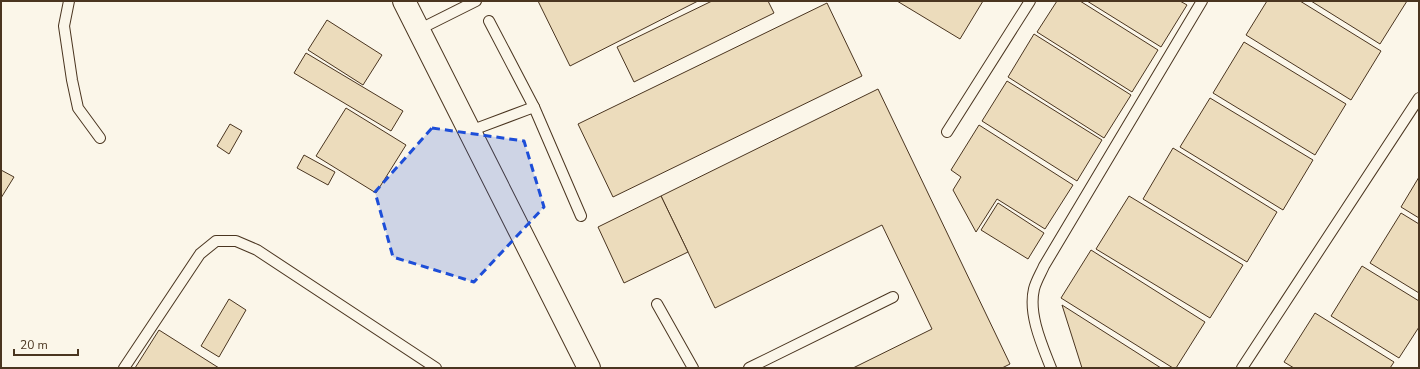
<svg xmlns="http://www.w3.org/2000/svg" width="1420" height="369" viewBox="0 0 1420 369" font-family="'Nunito Sans',sans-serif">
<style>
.building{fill:#ecdcbc;stroke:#4a3520}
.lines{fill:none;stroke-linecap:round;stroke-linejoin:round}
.lane-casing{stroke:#4a3520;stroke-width:12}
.secondary-casing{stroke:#4a3520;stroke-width:24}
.lane{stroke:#fbf6e9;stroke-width:10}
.secondary{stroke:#fbf6e9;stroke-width:22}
.marked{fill:#1d4ed8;fill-opacity:0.2;stroke:#1d4ed8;stroke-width:3;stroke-dasharray:8 5;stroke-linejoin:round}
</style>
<rect width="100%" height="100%" fill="#fbf6e9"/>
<!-- building -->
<g class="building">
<polygon points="538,1 698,1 570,66"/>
<polygon points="712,1 768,1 774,13 634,82 617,47"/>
<polygon points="897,1 983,1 960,39"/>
<polygon points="1057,1 1080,1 1158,50 1132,92 1037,32"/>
<polygon points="1087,1 1180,1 1187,5 1161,47"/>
<polygon points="1267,1 1300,1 1381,51 1351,100 1246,35"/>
<polygon points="1311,1 1407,1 1380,44"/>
<polygon points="827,3 862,76 613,197 578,124"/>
<polygon points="327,20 382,55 363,85 308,50"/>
<polygon points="1034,34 1131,95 1104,138 1008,77"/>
<polygon points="1244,42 1346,104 1315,155 1213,93"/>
<polygon points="306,53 403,111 391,131 294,73"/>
<polygon points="1007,81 1102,140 1077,181 982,121"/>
<polygon points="878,89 1010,364 1002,368 853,368 932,329 882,225 715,308 661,196"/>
<polygon points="1210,98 1313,160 1283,210 1180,147"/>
<polygon points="346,108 406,145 376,193 316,156"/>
<polygon points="230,124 242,131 229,154 217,146"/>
<polygon points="979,125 1073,185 1045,229 997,199 976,232 953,190 961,177 951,170"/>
<polygon points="1173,148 1277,212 1247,262 1143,199"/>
<polygon points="304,155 335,172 328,185 297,168"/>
<polygon points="1,170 14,177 1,198"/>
<polygon points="1419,177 1419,218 1401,207"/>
<polygon points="661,196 688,252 624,283 598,227"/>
<polygon points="1129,196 1243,265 1210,318 1096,249"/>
<polygon points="998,203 1044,233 1028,259 981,230"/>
<polygon points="1401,213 1419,224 1419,293 1370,263"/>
<polygon points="1091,250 1205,322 1176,368 1173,368 1061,298"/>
<polygon points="1362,266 1419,301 1419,327 1399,358 1331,316"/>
<polygon points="229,299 246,310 219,357 201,346"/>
<polygon points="1062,305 1161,368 1082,368"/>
<polygon points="1315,313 1394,362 1390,368 1294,368 1284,362"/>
<polygon points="159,330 219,368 135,368"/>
</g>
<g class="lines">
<!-- lane casing -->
<g class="lane-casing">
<g id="lane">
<polyline points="69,1 64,26 72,80 78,108 100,138"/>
<polyline points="489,21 534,107"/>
<polyline points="418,30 476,1"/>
<polyline points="470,131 534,107 581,216"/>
<polyline points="947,132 1030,1"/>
<polyline points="657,304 693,368"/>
<polyline points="124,368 200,254 216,241 236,241 257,250 436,368"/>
<polyline points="749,368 893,297"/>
<path d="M1051,368C1042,345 1028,314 1034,289C1036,281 1041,273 1044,266L1202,1"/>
<polyline points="1242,368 1419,98"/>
</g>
</g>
<!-- secondary casing -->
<g class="secondary-casing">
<polyline id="secondary" points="404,1 589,368"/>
</g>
<!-- lane -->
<use href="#lane" class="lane"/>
<!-- secondary -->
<use href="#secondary" class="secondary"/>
</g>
<!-- marked area -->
<path class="marked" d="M432,128L524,141L544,207L474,282L393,257L375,192Z"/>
<!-- border -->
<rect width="1420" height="369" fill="none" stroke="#4a3520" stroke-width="4"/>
<!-- scale -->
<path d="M14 349v6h64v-6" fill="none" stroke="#4a3520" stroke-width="2"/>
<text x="20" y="349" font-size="12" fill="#4a3520" stroke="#fbf6e9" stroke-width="3" paint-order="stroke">20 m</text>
</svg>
